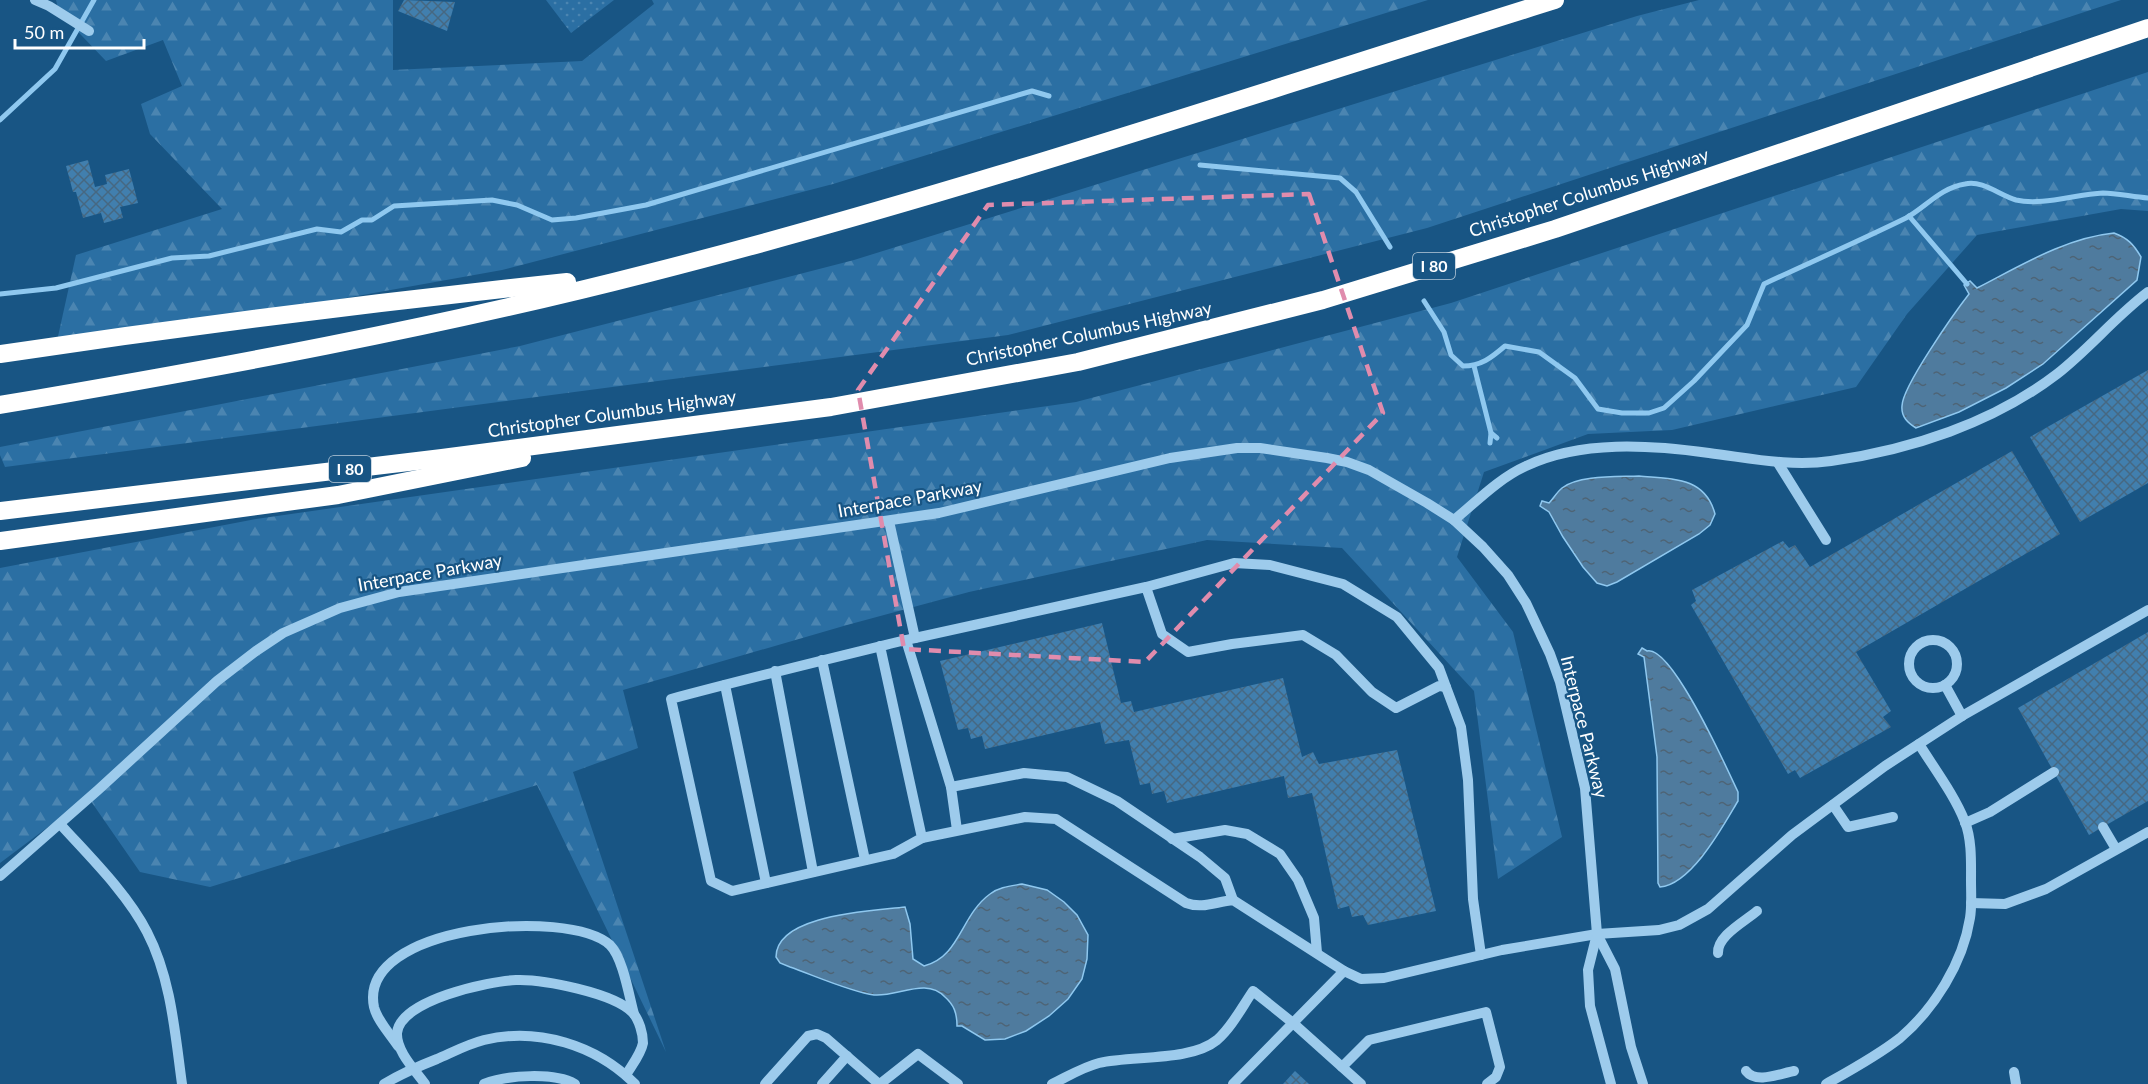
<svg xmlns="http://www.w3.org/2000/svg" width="2148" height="1084" viewBox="0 0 2148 1084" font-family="Lato,sans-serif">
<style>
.forest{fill:url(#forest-firs)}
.park{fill:url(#park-dots)}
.water{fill:url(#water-ripples);stroke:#8fc8ef;stroke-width:1.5}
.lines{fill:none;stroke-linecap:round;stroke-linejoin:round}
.stream{stroke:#8fc8ef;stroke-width:5}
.building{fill:url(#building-cross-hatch)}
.minor{stroke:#9dcbec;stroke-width:10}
.highway{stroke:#fff;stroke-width:18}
.marked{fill:none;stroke:#e08cad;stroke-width:4.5;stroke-dasharray:12 8;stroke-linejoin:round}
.labels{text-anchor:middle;stroke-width:4.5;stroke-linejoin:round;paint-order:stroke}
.shield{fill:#185584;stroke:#baccda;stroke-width:1.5}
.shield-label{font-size:16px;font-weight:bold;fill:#fff}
.street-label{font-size:18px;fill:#fff;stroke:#185584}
</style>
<defs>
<pattern id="forest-firs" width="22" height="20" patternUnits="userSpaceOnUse" patternTransform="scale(1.5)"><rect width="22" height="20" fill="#2b6fa3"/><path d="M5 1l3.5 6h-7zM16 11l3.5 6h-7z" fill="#4b85b1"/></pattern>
<pattern id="park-dots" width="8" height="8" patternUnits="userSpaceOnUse" patternTransform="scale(1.5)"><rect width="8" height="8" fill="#2b6fa3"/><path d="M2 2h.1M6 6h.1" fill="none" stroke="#4b85b1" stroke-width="1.8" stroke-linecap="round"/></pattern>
<pattern id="water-ripples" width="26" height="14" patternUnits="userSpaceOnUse" patternTransform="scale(1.5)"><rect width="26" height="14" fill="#4f7b9e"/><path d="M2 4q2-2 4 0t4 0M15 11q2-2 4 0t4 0" fill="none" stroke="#4e6475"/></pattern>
<pattern id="building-cross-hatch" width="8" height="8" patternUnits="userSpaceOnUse" patternTransform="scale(1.5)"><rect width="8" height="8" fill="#417fae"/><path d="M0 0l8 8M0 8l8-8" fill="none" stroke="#466882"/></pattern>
</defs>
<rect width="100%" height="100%" fill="#185584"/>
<!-- forest -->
<g class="forest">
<polygon points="56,0 393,0 393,70 582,61 654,4 652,0 1428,0 833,184 502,270 55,350 76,255 222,209 150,134 141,104 182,86 163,40 106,61 59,12"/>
<polygon points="1699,0 2121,0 1427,228 1008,335 5,467 0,455 0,447 520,346 854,260 1637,16"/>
<polygon points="2148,72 2148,211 2121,209 1977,235 1907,314 1856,387 1672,430 1588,434 1484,472 1457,557 1513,632 1562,837 1498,879 1474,691 1342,548 1207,540 969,592 847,625 623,690 638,748 573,772 666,1052 537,785 210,887 140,872 88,797 0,863 0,568 256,519 1076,402 1451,303"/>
</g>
<!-- park -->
<polygon class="park" points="546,0 614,0 571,33"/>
<!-- water -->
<g class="water">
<path d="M2114,233C2128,238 2134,245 2141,257L2137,280L2043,364L2006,388L1959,412L1916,428C1908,423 1901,417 1902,406C1902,387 1955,312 1969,294L1964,285L1970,281L1977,288C2020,266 2065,238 2114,233Z"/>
<path d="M1639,476C1671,479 1705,476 1715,514L1710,525L1699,534L1617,582L1607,586L1597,583L1583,567L1563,537L1549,512L1540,506L1542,501L1549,503C1553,499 1557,492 1562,488C1579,475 1617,477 1639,476Z"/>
<path d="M1642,648L1647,651C1672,645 1727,769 1738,792V801C1723,826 1692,884 1660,887L1658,883L1657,757L1644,657L1638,654Z"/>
<path d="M1022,884L1047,890L1064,902L1077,915L1088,935L1087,959L1082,979L1068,999L1049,1016L1026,1031L1005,1039L985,1040L962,1026H957C957,1013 954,1005 945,997C926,977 898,997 874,995C851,992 813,975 790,967L780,963L776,957C776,914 873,911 905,907L910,924L913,959L924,966C961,956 960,916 990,894C999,887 1011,886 1022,884Z"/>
</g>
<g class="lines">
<!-- stream -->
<g class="stream">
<polyline points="0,120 55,69 94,0"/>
<polyline points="1200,165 1340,178 1356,192 1390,247"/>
<polyline points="1909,216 1967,284"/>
<polyline points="0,294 56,288 172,258 209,256 317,229 341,232 362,220 372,220 394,206 492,200 517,205 552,220 576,218 646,205 1032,91 1049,96"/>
<path d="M1424,301L1444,332L1451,355L1463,366C1481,366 1491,358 1505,346L1539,352L1575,378L1598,409L1622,413H1649L1664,408L1694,381L1747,325L1764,284C1811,262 1859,241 1906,218C1926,207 1940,188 1965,184C1983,180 1999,195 2016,200C2042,206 2076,194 2103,193C2117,193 2133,197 2148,198"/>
<polyline points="1474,366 1491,433 1497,438"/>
<polyline points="1490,443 1491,433"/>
</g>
</g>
<!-- building -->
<g class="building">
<polygon points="404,0 455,2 447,31 398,11"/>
<polygon points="88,160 95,187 107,184 105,175 129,169 138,203 120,207 123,218 104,223 101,213 83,218 76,192 73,192 66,166"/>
<polygon points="2148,370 2148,483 2080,522 2030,437"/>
<polygon points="2012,451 2060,534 1856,652 1891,711 1883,717 1891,727 1800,778 1795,770 1788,774 1691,605 1696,601 1692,590 1783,541 1789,548 1795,545 1810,567"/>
<polygon points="1102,623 1121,703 1131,701 1134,712 1283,678 1302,757 1313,752 1319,764 1397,750 1436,911 1368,925 1363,915 1352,917 1349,906 1338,909 1312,793 1288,798 1284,776 1167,803 1164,791 1152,794 1150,783 1140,785 1129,740 1105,744 1100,722 985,749 982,736 971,739 968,728 958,730 940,661"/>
<polygon points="2148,632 2148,801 2089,835 2018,708"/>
<polygon points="1295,1071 1309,1084 1283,1084"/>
</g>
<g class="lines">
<!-- minor -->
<g class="minor">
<polyline points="35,0 49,6 89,31"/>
<polyline points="1778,463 1826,540"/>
<path d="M1454,520C1476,502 1499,478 1526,466C1581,440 1650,445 1709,453C1750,458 1790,467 1831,461C1910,450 1993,423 2057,374C2089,349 2115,317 2148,292"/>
<polyline points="915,638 1146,587 1162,634 1188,652 1232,644 1303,635 1336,655 1372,692 1396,708 1439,686 1446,687 1439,668 1397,617 1343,584 1270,565 1234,563 1146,587"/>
<circle cx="1933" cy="664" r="24"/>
<polyline points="906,640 951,787"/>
<path d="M880,646L922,838L893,854L732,891L711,881L671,699C749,678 828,659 906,640L915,638L889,521"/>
<polyline points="822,660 865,860"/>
<polyline points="775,671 813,872"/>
<polyline points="725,685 766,883"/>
<polyline points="1945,685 1962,716"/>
<polyline points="1446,687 1461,727 1468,780 1473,899 1481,955"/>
<polyline points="1833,805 1848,827 1893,817"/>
<polyline points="1965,823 1990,812 2054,772"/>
<path d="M60,824C89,856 127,893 147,932C171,978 175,1033 182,1084"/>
<polyline points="2103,827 2116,849"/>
<polyline points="957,830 951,787 1024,773 1067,777 1117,801 1200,857 1225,878 1233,900"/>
<path d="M922,838L1025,817L1056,819L1186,903C1202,909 1215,902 1233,900L1344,971L1361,979L1384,978L1502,950L1597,934L1659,930L1679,925L1708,909L1792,835L1885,766L1962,716L2148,610"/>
<polyline points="1172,839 1225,830 1247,834 1280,854 1298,880 1314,918 1317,953"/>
<polyline points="0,876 98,790 217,681 256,651 283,633 340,608 399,592 939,513 1170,458 1237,448 1260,448 1327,458 1347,462 1369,470 1427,503 1454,520 1483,547 1508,575 1526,603 1550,654 1560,682 1585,788 1597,934 1588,970 1590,1006 1611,1084"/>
<polyline points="1971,903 2005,904 2046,889 2148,832"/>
<polyline points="1597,934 1615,969 1631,1047 1643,1084"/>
<path d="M1718,953C1717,936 1744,922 1757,911"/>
<path d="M398,1046C390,1034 377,1020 374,1007C357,925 568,907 610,945C623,958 629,996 634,1014"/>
<polyline points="1342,1067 1369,1040 1486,1012 1500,1067 1496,1077 1487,1084"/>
<path d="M1746,1071C1756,1084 1779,1074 1794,1071"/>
<polyline points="2014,1072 2016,1084"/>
<path d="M384,1084C401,1074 419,1066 437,1059C453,1052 468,1044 484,1040C538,1027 596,1045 635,1084"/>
<path d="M425,1084C415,1070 396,1051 397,1033C400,1000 489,981 516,980C542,979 615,993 633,1013C639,1020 643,1033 643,1043C641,1054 632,1065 626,1075"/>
<path d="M484,1084C507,1075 554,1072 575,1084"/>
<polyline points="765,1084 808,1036 817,1034 826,1038 879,1084"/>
<polyline points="822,1084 847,1056"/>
<polyline points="880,1084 918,1054 958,1084"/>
<path d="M1052,1084C1067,1077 1083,1067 1099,1063C1132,1055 1190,1062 1217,1040C1232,1027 1242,1007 1253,991L1293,1023L1361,1084"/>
<polyline points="1233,1084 1344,971"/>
<path d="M1826,1084C1851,1070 1877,1056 1900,1038C1934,1009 1963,963 1970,918C1972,906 1971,894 1971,881C1971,863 1972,840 1965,822C1955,796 1934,768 1919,744"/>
</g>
<!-- highway -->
<g class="highway">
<path d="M0,354C189,326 378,302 567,282"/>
<path d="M0,405C218,368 435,328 649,273C955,195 1254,94 1555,0"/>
<polyline points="0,511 442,458 831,407 1078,362 1323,300 1555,229 2148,28"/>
<polyline points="0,541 338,495 522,458"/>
</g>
</g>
<!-- marked area -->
<path class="marked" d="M1309,194L1383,413L1145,662L904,649L858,390L988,205Z"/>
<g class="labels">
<!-- shield labels -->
<g class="shield">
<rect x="1413" y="253" width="42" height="26" rx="4.5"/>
<rect x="329" y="456" width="42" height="26" rx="4.5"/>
</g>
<g class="shield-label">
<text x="1434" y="272">I 80</text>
<text x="350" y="475">I 80</text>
</g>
<!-- street labels -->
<g class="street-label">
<text transform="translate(1589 193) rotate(-18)" y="6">Christopher Columbus Highway</text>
<text transform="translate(1089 334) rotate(-12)" y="6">Christopher Columbus Highway</text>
<text transform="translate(612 414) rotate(-8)" y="6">Christopher Columbus Highway</text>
<text transform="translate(910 499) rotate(-10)" y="6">Interpace Parkway</text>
<text transform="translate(430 573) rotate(-10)" y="6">Interpace Parkway</text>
<text transform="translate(1584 727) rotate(76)" y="6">Interpace Parkway</text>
</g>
</g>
<!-- scale -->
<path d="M15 39v9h129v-9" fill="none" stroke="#ffffff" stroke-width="3"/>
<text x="24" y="39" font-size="18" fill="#ffffff" stroke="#185584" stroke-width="4.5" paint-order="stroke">50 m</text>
</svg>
